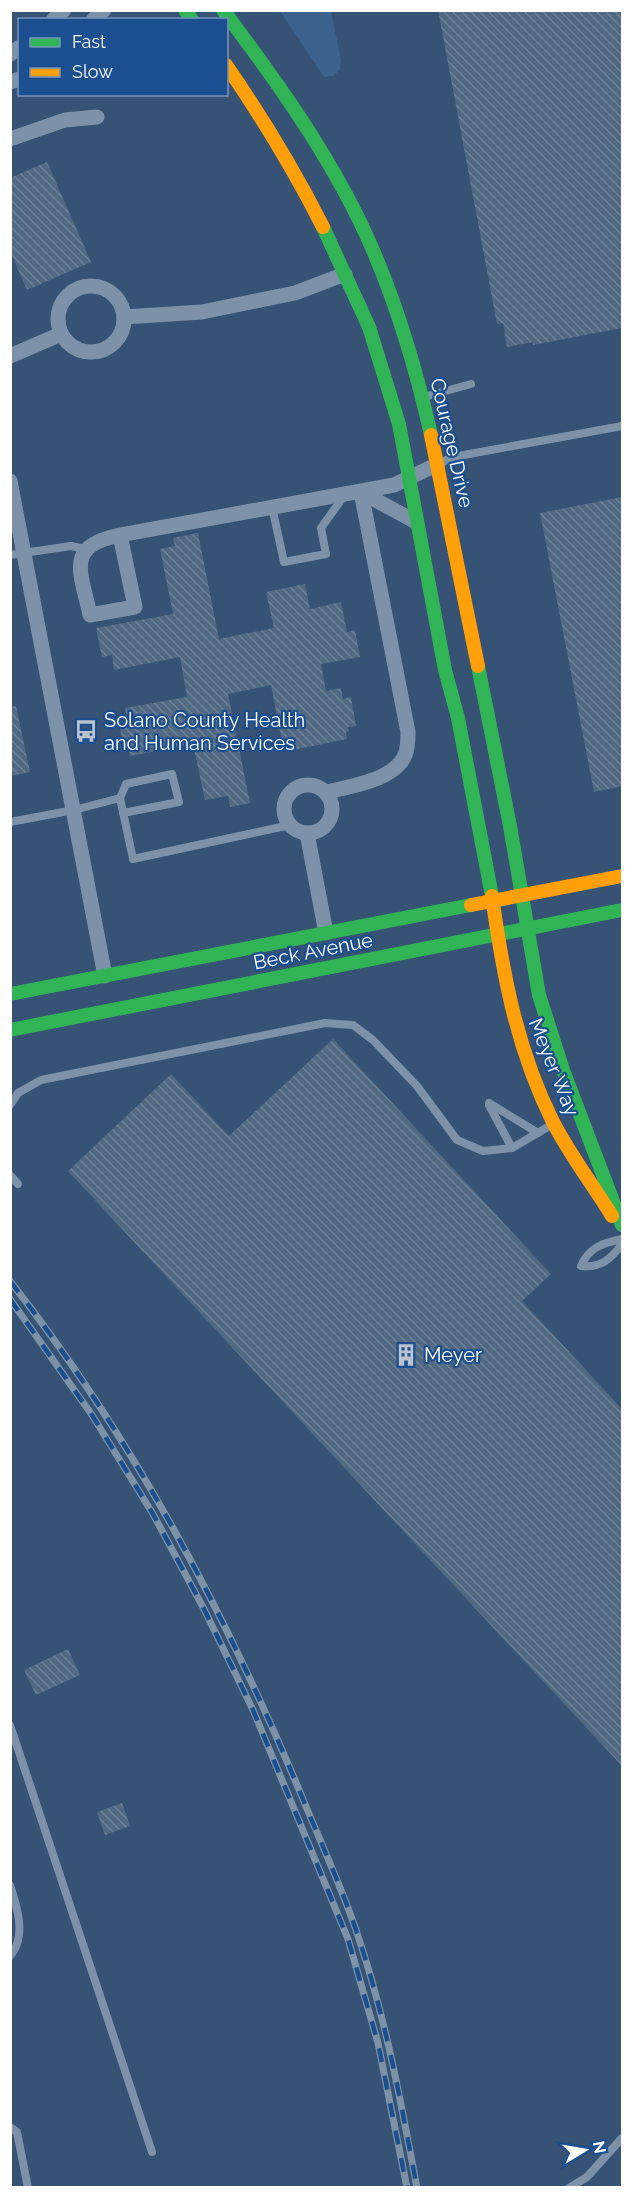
<svg xmlns="http://www.w3.org/2000/svg" width="633" height="2198" viewBox="0 0 633 2198" font-family="Raleway,sans-serif">
<style>
.water{fill:#3b618d}
.building{fill:url(#building-back-hatch)}
.lines{fill:none;stroke-linecap:round;stroke-linejoin:round}
.lane{stroke:#7d92a8;stroke-width:8}
.street{stroke:#7d92a8;stroke-width:15}
.fast{stroke:#30b455;stroke-width:14}
.slow{stroke:#ff9f0a;stroke-width:14}
.rail-casing{stroke:#7e92a7;stroke-width:7}
.rail{stroke:#1b4f8f;stroke-width:4.5;stroke-dasharray:14;stroke-linecap:butt}
.labels{text-anchor:middle;stroke-width:4.5;stroke-linejoin:round;paint-order:stroke}
.street-label{font-size:20px;fill:#fff;stroke:#1b4f8f}
.poi-label{font-size:20px;fill:#fff;stroke:#1b4f8f;text-anchor:start}
</style>
<defs>
<pattern id="building-back-hatch" width="6" height="6" patternUnits="userSpaceOnUse" patternTransform="scale(1.5)"><rect width="6" height="6" fill="#526984"/><path d="M-1 5l2 2M0 0l6 6M5-1l2 2" fill="none" stroke="#6c8096"/></pattern>
</defs>
<rect width="100%" height="100%" fill="#365274"/>
<!-- water -->
<polygon class="water" points="280,11 331,11 341,60 340,70 333,76 324,77"/>
<!-- building -->
<g class="building">
<polygon points="438,10 622,10 622,328 533,345 533,342 507,347 503,323 497,324"/>
<polygon points="47,162 91,262 27,290 10,251 10,178"/>
<polygon points="622,497 622,786 594,792 540,513"/>
<polygon points="198,533 219,639 274,628 266,592 305,584 310,609 341,602 347,632 355,630 360,657 321,664 326,691 341,688 343,699 351,697 356,726 348,727 349,731 346,732 347,739 293,750 292,745 283,747 271,685 228,694 250,803 230,807 228,796 205,800 193,744 130,756 128,748 124,749 120,729 129,727 125,708 187,697 180,657 114,670 112,655 102,657 96,628 173,614 160,549 175,546 173,538"/>
<polygon points="16,706 30,772 10,776 10,707"/>
<polygon points="333,1039 551,1274 522,1301 622,1409 622,1766 68,1171 171,1074 229,1136"/>
<polygon points="68,1649 80,1675 36,1695 24,1670"/>
<polygon points="122,1803 130,1826 105,1835 97,1812"/>
</g>
<g class="lines">
<!-- lane -->
<g class="lane">
<polyline points="424,397 471,384"/>
<polyline points="440,463 453,457 622,426"/>
<polyline points="272,507 284,562 326,554 321,528 344,496"/>
<polyline points="10,555 71,546 85,549"/>
<polyline points="120,798 126,784 172,774 179,802 123,813"/>
<polyline points="10,822 74,810 120,798 133,859 290,825"/>
<polyline points="489,1103 538,1133"/>
<polyline points="10,1105 18,1093 41,1080 325,1023 353,1025 373,1040 417,1086 457,1140 483,1151 512,1148 553,1124"/>
<polyline points="489,1105 512,1148"/>
<polyline points="10,1175 18,1184"/>
<path d="M622,1239C603,1243 589,1247 581,1266C601,1268 611,1259 622,1244"/>
<polyline points="10,1725 152,2152"/>
<path d="M10,1885C17,1906 27,1937 10,1956"/>
<polyline points="10,2127 17,2132 28,2188"/>
<polyline points="569,2188 587,2177 622,2138"/>
</g>
<!-- street -->
<g class="street">
<polyline points="53,20 64,10"/>
<polyline points="93,20 104,10"/>
<polyline points="10,54 20,47"/>
<polyline points="10,82 20,79"/>
<polyline points="10,139 65,120 97,117"/>
<circle cx="91" cy="319" r="33"/>
<polyline points="124,317 202,312 295,293 345,274"/>
<polyline points="10,356 61,334"/>
<polyline points="10,481 105,976"/>
<polyline points="361,492 416,522"/>
<path d="M120,535L135,607L90,615C81,572 64,546 120,535L394,485L438,464"/>
<circle cx="308" cy="809" r="24"/>
<path d="M326,792C349,787 395,780 405,755C408,748 408,739 408,732L361,492"/>
<polyline points="307,833 326,933"/>
</g>
<!-- fast -->
<g class="fast">
<polyline points="185,10 192,20"/>
<path d="M223,10C275,79 326,150 363,228C394,294 415,364 431,435"/>
<polyline points="323,227 369,327 399,424 445,670 458,718 492,896"/>
<polyline points="478,666 510,826 539,995 563,1070 622,1225"/>
<polyline points="10,994 471,905"/>
<polyline points="10,1030 622,910"/>
</g>
<!-- slow -->
<g class="slow">
<path d="M226,65C262,117 294,170 323,227"/>
<polyline points="431,435 478,666"/>
<path d="M492,896C503,975 517,1050 553,1122C570,1155 593,1185 612,1216"/>
<polyline points="471,905 622,876"/>
</g>
<!-- rail casing -->
<g class="rail-casing">
<g id="rail">
<path d="M10,1281C132,1437 224,1610 300,1792C319,1839 341,1885 357,1933C385,2015 401,2102 417,2188"/>
<polyline points="10,1299 92,1415 153,1514 204,1609 253,1710 348,1939 378,2043 407,2188"/>
</g>
</g>
<!-- rail -->
<use href="#rail" class="rail"/>
</g>
<!-- icons -->
<defs>
<g id="bus-bare" transform="scale(1.8)"><path d="M-5-6H5V4H4V6H2V4H-2V6H-4V4H-5ZM-3.5-4V0h7V-4ZM-3.5 1.2v1.5H-2V1.2ZM2 1.2v1.5H3.5V1.2Z" fill="#b9c2ce" stroke="#1b4f8f" stroke-width="2.5" paint-order="stroke"/></g>
<g id="building-bare" transform="scale(1.8)"><path d="M-4-6H4V6H1V3H-1V6H-4ZM-2.5-4.3h1.7v1.8h-1.7ZM.8-4.3h1.7v1.8H.8ZM-2.5-1h1.7V.8h-1.7ZM.8-1h1.7V.8H.8Z" fill="#b9c2ce" stroke="#1b4f8f" stroke-width="2.5" paint-order="stroke"/></g>
</defs>
<g fill-rule="evenodd">
<use href="#bus-bare" x="86" y="731"/>
<use href="#building-bare" x="406" y="1355"/>
</g>
<g class="labels">
<!-- street labels -->
<g class="street-label">
<text transform="translate(452 443) rotate(77)" y="7">Courage Drive</text>
<text transform="translate(313 951) rotate(-11)" y="7">Beck Avenue</text>
<text transform="translate(554 1067) rotate(68)" y="7">Meyer Way</text>
</g>
<!-- poi labels -->
<g class="poi-label">
<text x="104" y="727">Solano County Health<tspan x="104" dy="23">and Human Services</tspan></text>
<text x="424" y="1362">Meyer</text>
</g>
</g>
<!-- border -->
<rect width="633" height="2198" fill="none" stroke="#ffffff" stroke-width="24"/>
<!-- legend -->
<rect x="18" y="18" width="210" height="78" fill="#1b4f8f" stroke="#7695bc" stroke-width="1.5"/>
<rect x="30" y="38" width="30" height="9" fill="#30b455" stroke="#7695bc" stroke-width="1.5"/>
<text x="72" y="48" font-size="18" fill="#ffffff">Fast</text>
<rect x="30" y="68" width="30" height="9" fill="#ff9f0a" stroke="#7695bc" stroke-width="1.5"/>
<text x="72" y="78" font-size="18" fill="#ffffff">Slow</text>
<!-- north arrow -->
<g transform="translate(585 2150) rotate(79)" stroke="#1b4f8f" stroke-width="4.5" paint-order="stroke">
<path d="M0-4.5L10 22L0 15L-10 22Z" fill="#ffffff"/>
<text y="-9" font-size="16" font-weight="bold" text-anchor="middle" fill="#ffffff">N</text>
</g>
</svg>
